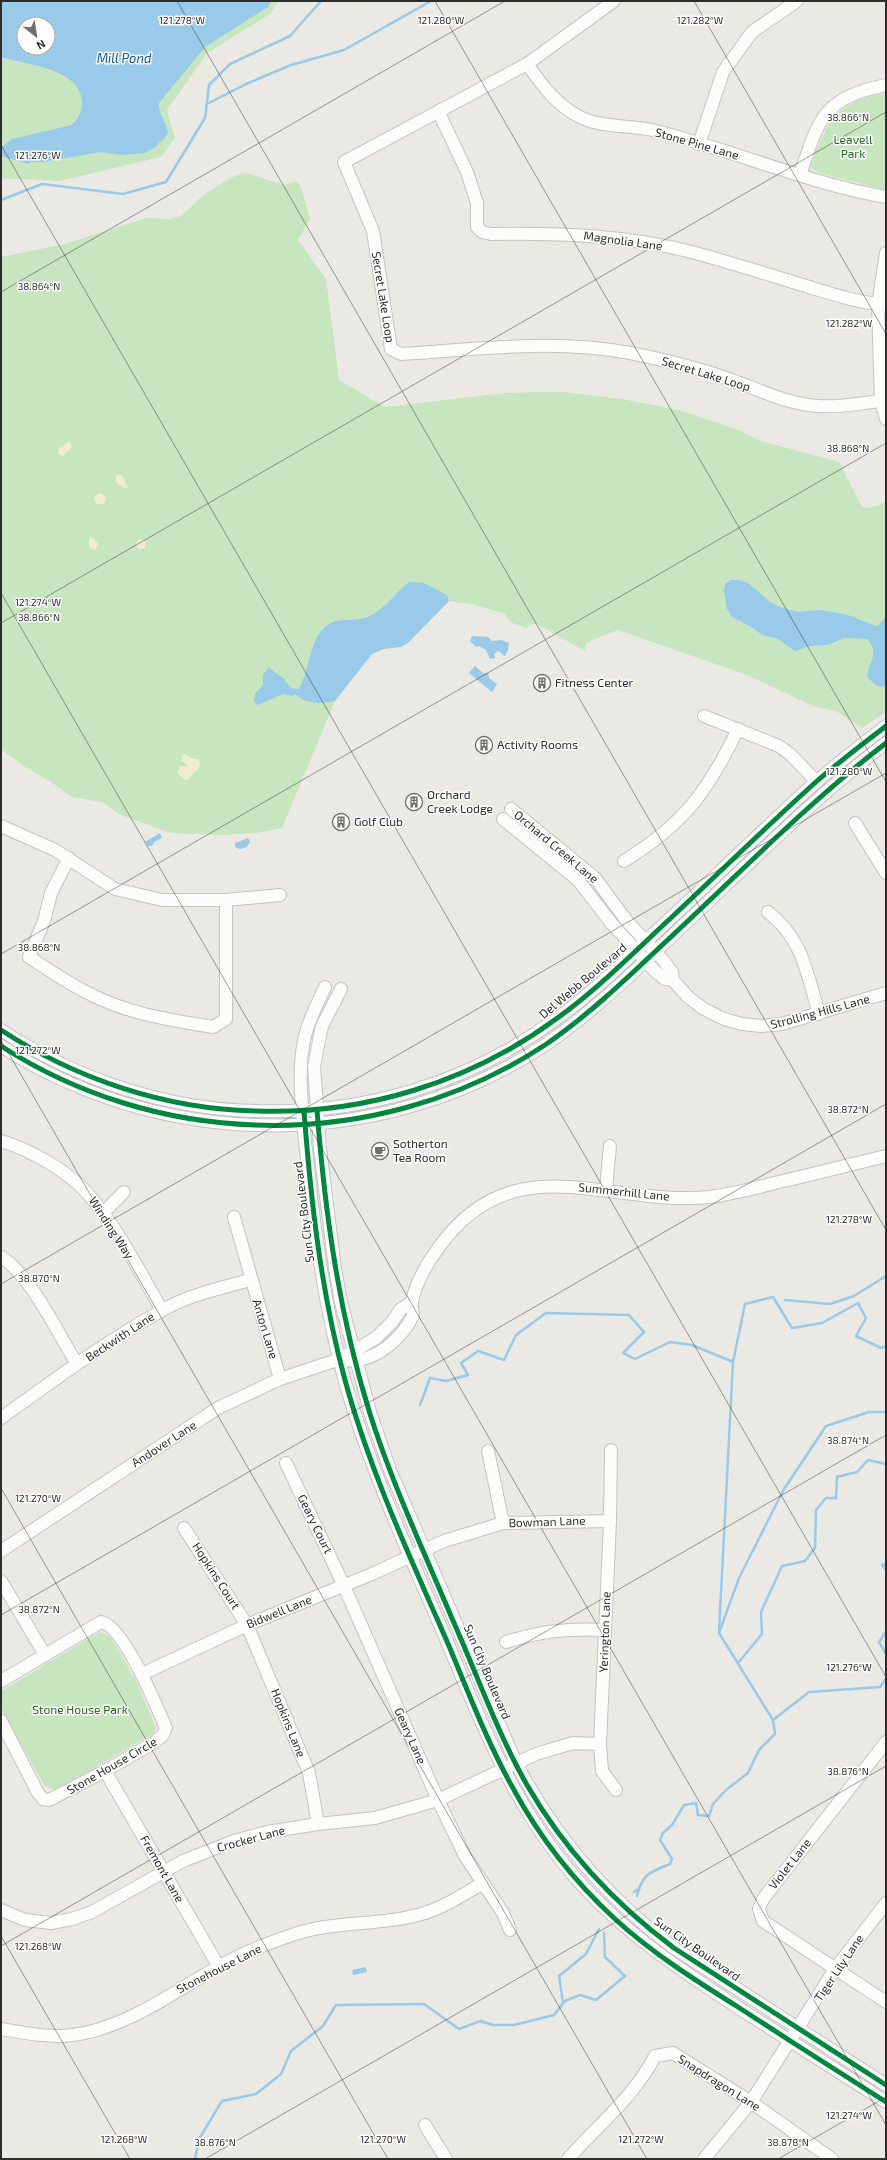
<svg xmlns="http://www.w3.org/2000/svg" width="887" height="2160" viewBox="0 0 887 2160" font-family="'Exo 2',sans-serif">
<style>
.green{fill:#c7e5be;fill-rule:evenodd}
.sand{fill:#eeedd2}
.water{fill:#99caea;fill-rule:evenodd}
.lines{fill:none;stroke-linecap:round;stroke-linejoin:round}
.stream{stroke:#99caea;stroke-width:2.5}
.minor-casing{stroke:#c4c4c4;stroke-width:14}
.minor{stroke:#fcfcfb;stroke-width:12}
.cycleway-casing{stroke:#fff;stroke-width:8}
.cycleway{stroke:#00873e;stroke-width:5}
.ticks{fill:none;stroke:#2d2d2d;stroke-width:1;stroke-opacity:0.45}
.labels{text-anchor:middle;stroke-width:3;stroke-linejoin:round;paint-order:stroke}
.park-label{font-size:12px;fill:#226a1d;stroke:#fff}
.street-label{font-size:12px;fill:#2d2d2d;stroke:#fff}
.poi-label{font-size:12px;fill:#2d2d2d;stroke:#fff;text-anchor:start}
.water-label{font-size:13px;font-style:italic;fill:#11589c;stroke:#fff}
.ticks-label{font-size:10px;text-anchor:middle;fill:#2d2d2d;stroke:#fff;stroke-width:3;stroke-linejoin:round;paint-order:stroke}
</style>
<rect width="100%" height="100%" fill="#eae9e4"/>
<!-- green -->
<g class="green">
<path d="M1,1H278L270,14L207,53L167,110L175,138L161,157L59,181L1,178ZM24,24H48V48H24Z"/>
<path d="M879,94L886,95V190L820,173L810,168C826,126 831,106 879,94Z"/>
<polygon points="246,173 284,185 297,181 302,190 310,219 298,240 326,279 339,380 385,407 505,393 536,392 563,392 622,399 679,410 736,429 761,441 839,462 862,507 870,508 886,502 886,712 862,728 836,711 815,707 747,675 618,630 592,640 586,644 585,651 537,624 533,624 526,628 510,622 505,614 496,611 471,604 449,601 364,645 335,701 282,828 256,833 221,835 171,833 121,815 102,802 72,797 48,780 25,767 1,749 1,257 65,244 146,218 170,219 178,217 188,210 200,198 225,181 237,175"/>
<polygon points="100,1632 111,1637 135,1679 156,1728 154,1733 56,1790 45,1786 1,1709 1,1691"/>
</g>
<!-- sand -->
<g class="sand">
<polygon points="70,441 72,447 63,456 58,454 59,448"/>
<path d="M121,474L128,487L126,489C120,486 113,482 117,475Z"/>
<circle cx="100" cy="499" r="5.5"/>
<polygon points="92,537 98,544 95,550 89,548 89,538"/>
<circle cx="141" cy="544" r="5"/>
<polygon points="186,754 190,758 198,759 200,762 199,767 188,780 185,780 177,773 180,766 186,767 187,764 181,761 182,755"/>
</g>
<!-- water -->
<g class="water">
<path d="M1,1H271L268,7L205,47L159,103C158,115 168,123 168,134L154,148L145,153L122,155L101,152L43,162H31L28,164L1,156V147L12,139L72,125C79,118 83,110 82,100C79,68 24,64 1,57ZM24,24H48V48H24Z"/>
<path d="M731,580H739L748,583L770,602L780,607L799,612L819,610L833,612L851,616L875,626L879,625L886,616V684L883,687L877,686L868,678C866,662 882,655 867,639L845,638L827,645L810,646L795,651L778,639L762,635L753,628L732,617L727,609L724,592L725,584Z"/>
<path d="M409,582L424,583L447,595L449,601L409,642L401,647L384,649L372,654L335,701C323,704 304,704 295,694L293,696L283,694L258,705L254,702L255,694L263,685V674L269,668L283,678L291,688L299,689C309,671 309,644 323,629C337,614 354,624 370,616C386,608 395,593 409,582Z"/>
<polygon points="472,636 488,637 492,641 502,640 509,643 508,650 505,656 498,651 494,654 495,658 490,659 486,650 479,646 476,647 470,641"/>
<polygon points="475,666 483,673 488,673 489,678 497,684 492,692 469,673"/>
<polygon points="160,833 162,838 154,842 152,846 148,846 145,842"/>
<polygon points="248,838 250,842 247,847 240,849 235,847 235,843"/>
<polygon points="366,1967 367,1972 353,1975 352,1970"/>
</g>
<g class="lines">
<!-- stream -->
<g class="stream">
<polyline points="207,104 246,84 291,65 344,50 431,1"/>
<polyline points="1,200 42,184 123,194 166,182 205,118 209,85 230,64 290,36 321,1"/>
<polyline points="785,1300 830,1304 854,1296 886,1276"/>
<polyline points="420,1405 430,1378 446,1381 468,1375 461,1363 478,1351 504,1360 516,1335 546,1313 629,1315 644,1332 623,1353 635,1359 670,1342 692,1345 733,1362 745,1304 773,1297 792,1328 822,1323 858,1303 866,1318 856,1336 881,1348 886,1346"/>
<polyline points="886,1563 882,1565 886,1570"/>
<polyline points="719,1631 733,1362"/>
<polyline points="886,1632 879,1642 886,1654"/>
<polyline points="738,1663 762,1634 761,1612 782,1566 805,1561 815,1548 816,1510 826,1498 836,1498 837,1477 857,1472 868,1460 886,1464"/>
<polyline points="773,1720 719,1633 739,1578 784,1489 826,1426 869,1412 886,1412"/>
<polyline points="634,1892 639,1889"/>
<path d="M637,1896C642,1874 650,1872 670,1864L672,1859L660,1840L663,1833L672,1825L684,1805L696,1803L698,1815L709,1816L713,1804L726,1790L748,1773L759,1750L775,1734L773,1720L809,1692L880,1687L886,1679"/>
<polyline points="563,2003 559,1976 586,1954 599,1929"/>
<polyline points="195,2159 199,2139 222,2101 256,2094 281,2074 291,2051 323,2026 336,2005 424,2004 459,2029 480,2021 493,2025 514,2025 554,2015 565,2001 580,1995 596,2000 625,1976 605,1957 604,1933"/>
</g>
<!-- minor casing -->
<g class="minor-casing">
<g id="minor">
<path d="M614,1L527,64L344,162L373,231L391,349L401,354C477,349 554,339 630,353C666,360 702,369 737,382C764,392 789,404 818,406C838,408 861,403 881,401"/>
<path d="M527,64C542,85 556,105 580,117C602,128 629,125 652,130C731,149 806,183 886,197"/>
<path d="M439,113L467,172L477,203V227L482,232L491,234C562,233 630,235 699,254C735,264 770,275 806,286C832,294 859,303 886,305"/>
<polyline points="699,144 723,72 752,32 797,1"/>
<path d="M800,175C819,118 823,98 886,85"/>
<polyline points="886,253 878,304 881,401 886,419"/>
<polyline points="704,716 779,746 790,754 817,782"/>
<polyline points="511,809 595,878 626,920 664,961 672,972 673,980 688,997 704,1009 724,1019 742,1024 761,1026 782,1024 886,993"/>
<polyline points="503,819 578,880 612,924 656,972 665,979 673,980"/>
<polyline points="855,823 886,873"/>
<polyline points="1,826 55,850 115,889 162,900 226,900 280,895"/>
<path d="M69,858L51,893L44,921L29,957C47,969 65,981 84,991C124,1013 169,1020 213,1027L226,1019V900"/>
<path d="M624,861C684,824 708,791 738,729"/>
<path d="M768,912C803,939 807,974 819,1014"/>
<path d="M325,987C318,1003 309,1019 305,1036C295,1074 305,1137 309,1177C316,1246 327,1315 345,1382C370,1468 407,1550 443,1632C481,1722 514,1810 581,1884C629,1937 685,1973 745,2012C792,2042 839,2072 886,2102"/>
<path d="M341,989L322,1026L314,1066L320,1149L335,1268L341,1302L370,1412L390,1470L516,1763C554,1836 608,1899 674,1948L886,2085"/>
<path d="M1,1030C76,1079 165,1109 255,1111C363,1115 469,1083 556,1019C598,989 635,951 673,916C721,871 768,825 817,781C839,762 863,744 886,726"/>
<path d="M1,1046C77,1095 165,1122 255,1125C357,1129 460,1101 545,1045C586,1017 623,982 659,948C734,879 805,805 886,743"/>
<path d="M1,1141C31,1150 68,1171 88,1194C118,1228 139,1271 162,1310"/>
<polyline points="606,1189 610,1146"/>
<polyline points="103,1213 124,1192"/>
<polyline points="234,1217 280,1379"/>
<path d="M1,1257C31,1275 58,1334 77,1364"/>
<path d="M347,1360C375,1363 401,1339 413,1316C413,1312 411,1306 412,1301C416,1283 428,1262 439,1247C514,1143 608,1207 710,1197C734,1194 759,1187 783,1181C818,1173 852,1164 886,1156"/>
<path d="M1,1418C53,1381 105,1342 161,1311C188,1295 221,1288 250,1280"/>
<polyline points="611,1450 610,1521 600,1744 602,1771 616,1790"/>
<polyline points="488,1451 503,1523"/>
<polyline points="286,1463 344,1586 438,1800 465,1856 503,1913 510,1930"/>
<polyline points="184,1528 247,1625 309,1773 318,1824"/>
<polyline points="1,1551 218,1408 280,1379 340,1359 376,1338 392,1322 401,1309 412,1302"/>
<polyline points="1,1581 45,1655"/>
<path d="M506,1642C541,1631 569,1628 605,1630"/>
<polyline points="142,1674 247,1625 372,1574 444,1541 503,1523 610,1521"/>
<path d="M1,1681L101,1622C123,1625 157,1707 166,1728L163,1735L153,1743L105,1771L49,1800L43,1799L38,1793L1,1721"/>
<polyline points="886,1742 763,1899 759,1909 763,1921 886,2002"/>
<polyline points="105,1771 219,1967"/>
<polyline points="1,1910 25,1920 51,1923 72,1919 92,1912 183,1861 234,1841 267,1832 318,1824 375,1818 438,1800 536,1754 573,1743 600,1744"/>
<path d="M1,2029C24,2033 50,2038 73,2035C126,2028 172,1993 218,1967C243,1953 270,1942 298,1933C334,1922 373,1925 409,1917C437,1912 459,1897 483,1883"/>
<polyline points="425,2125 446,2159"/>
<path d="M568,2159C598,2125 634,2097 655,2056L673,2053L751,2102L832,2159"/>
<polyline points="704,2159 751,2102 835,1969 886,1903"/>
</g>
</g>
<!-- minor -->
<use href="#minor" class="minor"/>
<!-- cycleway casing -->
<g class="cycleway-casing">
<g id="cycleway">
<path d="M1,1030C76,1079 165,1109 255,1111C363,1115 469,1083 556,1019C598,989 635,951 673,916C721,871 768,825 817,781C839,762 863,744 886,726"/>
<path d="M1,1046C77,1095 165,1122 255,1125C357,1129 460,1101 545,1045C586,1017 623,982 659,948C734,879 805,805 886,743"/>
<path d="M317,1110C325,1213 339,1315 370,1414C393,1486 425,1554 454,1623C478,1677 498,1734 527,1785C564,1849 615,1904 674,1948L886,2085"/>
<path d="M304,1111C311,1202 321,1292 345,1380C370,1472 411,1559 449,1646C469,1694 488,1744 514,1790C540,1838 575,1882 615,1919C652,1953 695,1980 738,2007C787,2039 837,2071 886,2102"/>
</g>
</g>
<!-- cycleway -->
<use href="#cycleway" class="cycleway"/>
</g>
<!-- ticks -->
<path class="ticks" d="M177,1L886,1230M435,1L886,782M694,1L886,334M1,145L886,1677M1,292L505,1M1,593L886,2125M1,623L886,112M1,954L886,443M1,1040L647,2159M1,1284L886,773M1,1488L388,2159M1,1615L886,1104M1,1936L130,2159M1,1946L886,1435M205,2159L886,1766M778,2159L886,2097"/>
<!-- icons -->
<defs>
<g id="building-ring" transform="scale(0.9)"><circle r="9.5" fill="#fff" stroke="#6f6f6d" stroke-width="1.5"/><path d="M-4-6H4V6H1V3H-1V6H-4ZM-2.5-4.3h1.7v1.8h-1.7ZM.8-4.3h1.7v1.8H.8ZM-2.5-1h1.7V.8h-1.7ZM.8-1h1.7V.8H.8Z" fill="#6f6f6d"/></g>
<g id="cafe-ring" transform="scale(0.9)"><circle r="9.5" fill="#fff" stroke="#6f6f6d" stroke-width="1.5"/><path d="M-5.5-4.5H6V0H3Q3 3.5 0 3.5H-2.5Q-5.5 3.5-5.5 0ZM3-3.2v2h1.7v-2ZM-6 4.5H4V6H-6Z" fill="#6f6f6d"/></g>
</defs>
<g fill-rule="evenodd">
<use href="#building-ring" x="542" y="683"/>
<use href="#building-ring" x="484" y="745"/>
<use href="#building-ring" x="414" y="802"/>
<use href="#building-ring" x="341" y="822"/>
<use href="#cafe-ring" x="380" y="1151"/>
</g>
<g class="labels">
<!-- park labels -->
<g class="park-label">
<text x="853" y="144">Leavell<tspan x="853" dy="14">Park</tspan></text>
<text x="80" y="1714">Stone House Park</text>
</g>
<!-- street labels -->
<g class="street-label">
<text transform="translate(697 144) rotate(16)" y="4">Stone Pine Lane</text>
<text transform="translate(623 241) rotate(8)" y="4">Magnolia Lane</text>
<text transform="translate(383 297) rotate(81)" y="4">Secret Lake Loop</text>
<text transform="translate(706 374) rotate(17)" y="4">Secret Lake Loop</text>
<text transform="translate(556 847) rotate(40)" y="4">Orchard Creek Lane</text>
<text transform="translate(583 981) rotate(-40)" y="4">Del Webb Boulevard</text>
<text transform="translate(820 1012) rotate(-15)" y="4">Strolling Hills Lane</text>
<text transform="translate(624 1192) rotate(6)" y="4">Summerhill Lane</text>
<text transform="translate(304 1212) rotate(-97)" y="4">Sun City Boulevard</text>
<text transform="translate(111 1228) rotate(57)" y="4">Winding Way</text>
<text transform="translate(265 1329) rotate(73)" y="4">Anton Lane</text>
<text transform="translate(120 1337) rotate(-33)" y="4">Beckwith Lane</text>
<text transform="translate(164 1444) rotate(-33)" y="4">Andover Lane</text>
<text transform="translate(547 1522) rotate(-2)" y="4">Bowman Lane</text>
<text transform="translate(315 1524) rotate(64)" y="4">Geary Court</text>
<text transform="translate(216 1576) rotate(57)" y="4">Hopkins Court</text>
<text transform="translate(279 1612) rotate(-22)" y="4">Bidwell Lane</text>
<text transform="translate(605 1632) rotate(-88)" y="4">Yerington Lane</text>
<text transform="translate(487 1672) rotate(67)" y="4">Sun City Boulevard</text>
<text transform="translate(288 1723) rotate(68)" y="4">Hopkins Lane</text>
<text transform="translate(410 1736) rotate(66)" y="4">Geary Lane</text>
<text transform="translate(112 1766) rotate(-30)" y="4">Stone House Circle</text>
<text transform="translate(251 1839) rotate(-15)" y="4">Crocker Lane</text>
<text transform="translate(790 1864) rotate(-52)" y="4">Violet Lane</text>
<text transform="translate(162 1869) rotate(60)" y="4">Fremont Lane</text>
<text transform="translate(697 1949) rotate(35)" y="4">Sun City Boulevard</text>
<text transform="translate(839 1968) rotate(-56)" y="4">Tiger Lily Lane</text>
<text transform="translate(219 1969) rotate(-27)" y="4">Stonehouse Lane</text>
<text transform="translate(719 2083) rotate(32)" y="4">Snapdragon Lane</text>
</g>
<!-- poi labels -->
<g class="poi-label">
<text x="555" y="687">Fitness Center</text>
<text x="497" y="749">Activity Rooms</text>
<text x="427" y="799">Orchard<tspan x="427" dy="14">Creek Lodge</tspan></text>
<text x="354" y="826">Golf Club</text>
<text x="393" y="1148">Sotherton<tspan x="393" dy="14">Tea Room</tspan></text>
</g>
<!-- water labels -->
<g class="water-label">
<text x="124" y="63">Mill Pond</text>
</g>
</g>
<g class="ticks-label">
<text x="441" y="24">121.280°W</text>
<text x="700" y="24">121.282°W</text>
<text x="182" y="24">121.278°W</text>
<text x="848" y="121">38.866°N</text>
<text x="38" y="159">121.276°W</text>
<text x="39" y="290">38.864°N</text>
<text x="849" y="327">121.282°W</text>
<text x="848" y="452">38.868°N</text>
<text x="38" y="606">121.274°W</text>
<text x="39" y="621">38.866°N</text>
<text x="849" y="775">121.280°W</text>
<text x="39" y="951">38.868°N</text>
<text x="38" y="1054">121.272°W</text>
<text x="848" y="1113">38.872°N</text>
<text x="849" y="1223">121.278°W</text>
<text x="39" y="1282">38.870°N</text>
<text x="848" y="1444">38.874°N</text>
<text x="38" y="1502">121.270°W</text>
<text x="39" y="1613">38.872°N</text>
<text x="849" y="1671">121.276°W</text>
<text x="848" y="1775">38.876°N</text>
<text x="38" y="1950">121.268°W</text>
<text x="849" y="2119">121.274°W</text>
<text x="124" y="2143">121.268°W</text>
<text x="383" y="2143">121.270°W</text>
<text x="641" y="2143">121.272°W</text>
<text x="215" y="2146">38.876°N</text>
<text x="788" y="2146">38.878°N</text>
</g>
<!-- border -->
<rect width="887" height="2160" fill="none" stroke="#2d2d2d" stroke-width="4"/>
<!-- north arrow -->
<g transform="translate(36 36) rotate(150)"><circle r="19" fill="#ffffff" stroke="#ababab"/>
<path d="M0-3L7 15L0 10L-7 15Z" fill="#6f6f6d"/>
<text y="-6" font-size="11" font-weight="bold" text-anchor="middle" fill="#2d2d2d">N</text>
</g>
</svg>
